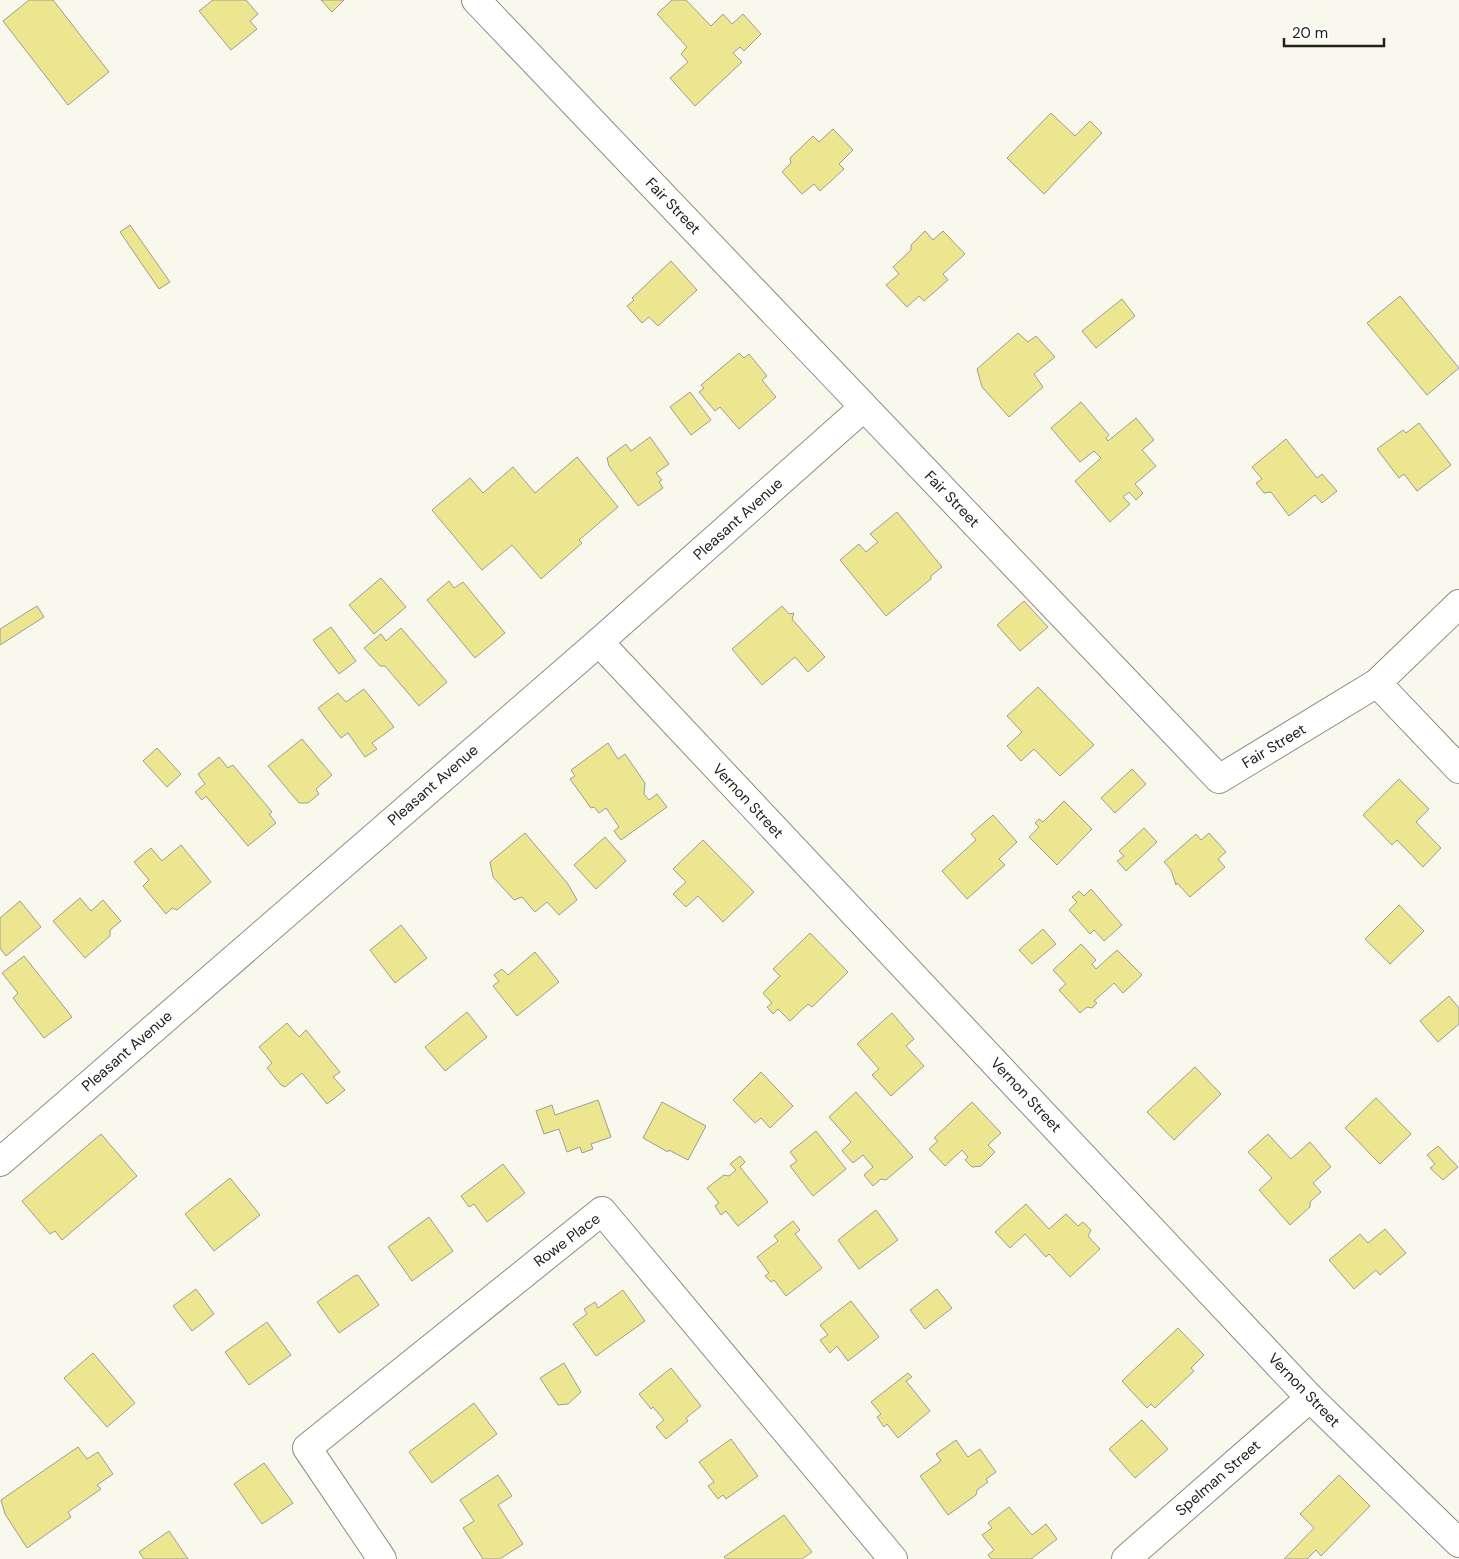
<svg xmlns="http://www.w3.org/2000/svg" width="1459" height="1559" viewBox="0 0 1459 1559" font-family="'DM Sans',sans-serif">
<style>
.building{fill:#ede690;stroke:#9e9d94}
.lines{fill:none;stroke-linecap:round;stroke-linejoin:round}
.street-casing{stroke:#8e8d84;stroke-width:30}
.street{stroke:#fff;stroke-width:28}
.labels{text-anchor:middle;stroke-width:4;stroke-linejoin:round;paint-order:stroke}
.street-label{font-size:15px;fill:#22211e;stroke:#fff}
</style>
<rect width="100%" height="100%" fill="#f8f8ed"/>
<!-- building -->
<g class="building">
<polygon points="29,0 53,0 109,72 68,105 3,21"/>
<polygon points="213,0 246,0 258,14 250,21 257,29 231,50 199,11"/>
<polygon points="321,0 344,0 332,12"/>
<polygon points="672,0 686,0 711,26 723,14 732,24 743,14 761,34 744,51 740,47 733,53 742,62 695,106 670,78 688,62 681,54 687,47 657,14"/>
<polygon points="1051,113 1075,136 1090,121 1102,133 1044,194 1007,158"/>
<polygon points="833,129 853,150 839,164 844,169 820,191 814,184 802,194 782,172 791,163 790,158 813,136 819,142"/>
<polygon points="130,225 170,282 159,289 120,232"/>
<polygon points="925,231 933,240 943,231 965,254 943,274 948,280 924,301 919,296 907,307 886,285 899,274 893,267 911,250 911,245"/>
<polygon points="671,261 697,290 658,326 649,317 642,323 627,306 634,300 632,298"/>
<polygon points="1400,296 1459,368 1427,395 1367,323"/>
<polygon points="1122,299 1135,316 1096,348 1082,331"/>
<polygon points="1018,333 1028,342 1036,336 1055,357 1034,374 1043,387 1009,417 982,387 977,369"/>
<polygon points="739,353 744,358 749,354 767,376 762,380 776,397 739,429 720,407 715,411 699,392 704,388 701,385"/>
<polygon points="690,392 711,420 691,435 670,407"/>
<polygon points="1081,402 1109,435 1106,438 1108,441 1136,418 1154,440 1142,450 1156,466 1135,484 1143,493 1136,500 1129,492 1123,497 1130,504 1110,522 1075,481 1101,458 1094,451 1080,462 1051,428"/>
<polygon points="1419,423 1451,465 1417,491 1404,474 1399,478 1377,449 1403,430 1406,433"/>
<polygon points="650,437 669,464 656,473 662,480 659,482 663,488 638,506 609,466 607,458 626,444 631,451"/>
<polygon points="1286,439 1317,478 1322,474 1337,491 1322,503 1315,495 1289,516 1271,492 1264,493 1256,483 1262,479 1252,467"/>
<polygon points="577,457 618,507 579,540 582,543 541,579 512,545 482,570 432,510 470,478 483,493 513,467 535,493"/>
<polygon points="897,512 942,567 931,576 931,579 886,616 840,560 859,544 866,552 878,542 870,534"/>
<polygon points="381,578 406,607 374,634 349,605"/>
<polygon points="449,581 454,588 463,582 505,633 475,658 427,600"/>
<polygon points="1024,601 1048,627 1020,651 997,625"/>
<polygon points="37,606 44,617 0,645 0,629"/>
<polygon points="782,606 789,614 794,613 792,619 825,657 808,672 795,657 762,685 732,649"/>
<polygon points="331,627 356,661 339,674 313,640"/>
<polygon points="401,628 447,682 419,706 385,666 380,666 364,648 381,634 386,641"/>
<polygon points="1038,687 1094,745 1060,776 1034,749 1021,761 1007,746 1022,732 1007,716"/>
<polygon points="364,689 394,727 372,743 377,749 365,757 348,733 341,738 318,708 338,693 346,702"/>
<polygon points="302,739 332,775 316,789 319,794 308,803 299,803 268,766"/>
<polygon points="608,743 618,759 625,754 645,783 644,794 649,800 657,794 667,807 621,840 614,831 619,827 606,808 599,813 594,807 591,808 570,779 575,776 571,770"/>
<polygon points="157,748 181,774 167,787 143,761"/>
<polygon points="219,757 228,768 233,765 272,812 269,814 276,823 248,846 206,796 202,800 195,792 205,784 198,774"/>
<polygon points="1132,769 1146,784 1115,813 1101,798"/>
<polygon points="1399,779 1429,809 1416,822 1441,848 1423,867 1397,840 1392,845 1363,815"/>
<polygon points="1064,801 1092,829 1057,865 1029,837 1039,827 1035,823 1039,819 1043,822"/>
<polygon points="993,815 1017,842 999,859 1005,865 967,899 942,871 976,840 971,834"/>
<polygon points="1144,828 1157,842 1126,871 1117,861 1124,856 1119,851"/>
<polygon points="525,833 568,884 577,900 559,915 547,902 535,912 522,897 514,900 493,877 490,862"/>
<polygon points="1209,833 1226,852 1218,859 1225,867 1190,897 1177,883 1176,885 1171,870 1164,862 1196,834 1201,840"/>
<polygon points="605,837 626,861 596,889 574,865"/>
<polygon points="703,840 754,892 723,922 698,896 686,907 673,894 686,882 673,869"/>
<polygon points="181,845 211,882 177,910 172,908 166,914 143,886 149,880 134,862 151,848 162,861"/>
<polygon points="1091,889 1122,925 1104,941 1094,930 1090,934 1069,910 1077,902 1072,897 1079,891 1084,896"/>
<polygon points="80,898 91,911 103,900 121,921 110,930 110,936 85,958 53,921"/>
<polygon points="20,901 41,927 6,956 0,948 0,918"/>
<polygon points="1399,905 1424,931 1390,964 1365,939"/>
<polygon points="401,925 427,958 395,983 370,950"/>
<polygon points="1043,929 1056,944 1032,964 1019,950"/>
<polygon points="810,933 848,972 812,1007 808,1004 790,1021 778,1009 773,1014 767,1007 772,1003 763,993 780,976 773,969"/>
<polygon points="1081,944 1096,960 1092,964 1096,969 1117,950 1142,975 1123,993 1114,983 1094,1001 1097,1003 1092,1008 1087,1007 1080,1013 1059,990 1066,984 1053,970"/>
<polygon points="535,952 559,982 517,1016 493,986 499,981 494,975 502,969 508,975"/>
<polygon points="24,956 72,1017 44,1038 13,998 18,993 2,973"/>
<polygon points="1449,996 1459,1008 1459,1024 1438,1042 1420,1021"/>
<polygon points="467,1012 487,1037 445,1071 425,1047"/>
<polygon points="892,1013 914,1039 906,1046 924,1066 891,1096 872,1075 879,1069 857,1044"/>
<polygon points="287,1023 299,1037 306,1030 340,1072 333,1077 345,1090 327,1104 302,1073 285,1087 281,1085 267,1068 272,1063 259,1047"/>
<polygon points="1195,1067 1221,1094 1174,1140 1147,1112"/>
<polygon points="761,1072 793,1106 770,1128 761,1118 755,1123 733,1100"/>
<polygon points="856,1092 913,1157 886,1180 881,1179 873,1186 864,1175 873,1167 863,1155 853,1163 842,1151 851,1142 829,1117"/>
<polygon points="1376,1098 1411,1134 1380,1164 1345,1128"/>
<polygon points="598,1100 611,1137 591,1144 593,1149 582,1153 580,1147 567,1152 559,1129 544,1134 536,1111 552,1105 555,1115"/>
<polygon points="662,1102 706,1126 688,1160 669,1150 668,1152 643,1138"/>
<polygon points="972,1102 1001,1133 988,1145 995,1152 981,1166 972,1167 965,1160 968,1157 962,1150 945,1166 929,1149 938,1141 934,1138"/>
<polygon points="816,1131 846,1169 813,1196 790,1166 797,1161 790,1152"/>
<polygon points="101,1134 137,1176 62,1240 55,1231 50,1234 22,1201"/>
<polygon points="1268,1134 1291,1159 1310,1142 1331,1167 1313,1183 1321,1192 1310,1202 1310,1207 1290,1225 1259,1190 1272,1178 1248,1152"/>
<polygon points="1438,1146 1458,1167 1443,1180 1430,1168 1435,1164 1427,1155"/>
<polygon points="740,1156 745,1162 740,1167 768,1202 738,1226 726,1211 721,1215 715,1206 719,1203 707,1188 724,1175 729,1176 736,1170 730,1164"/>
<polygon points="503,1164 525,1193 487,1222 474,1204 469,1207 461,1196"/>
<polygon points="230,1178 260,1215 214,1251 185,1214"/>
<polygon points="1026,1204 1049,1229 1066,1214 1078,1226 1083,1222 1091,1230 1088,1236 1100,1249 1070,1277 1049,1254 1046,1257 1025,1234 1010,1248 995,1232"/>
<polygon points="876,1210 898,1240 859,1269 838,1240"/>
<polygon points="429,1217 453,1251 412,1281 388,1247"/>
<polygon points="793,1221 800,1230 795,1234 822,1268 786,1296 774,1280 771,1282 765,1276 769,1273 757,1257 778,1241 774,1236"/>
<polygon points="1385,1229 1406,1253 1380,1275 1376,1270 1354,1289 1329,1260 1360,1234 1368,1243"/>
<polygon points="358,1275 379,1305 339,1333 317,1302 354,1276"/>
<polygon points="196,1289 214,1314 192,1331 173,1306"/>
<polygon points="937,1289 952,1308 925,1329 910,1310"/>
<polygon points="623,1290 645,1321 596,1356 573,1324 587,1314 584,1309 595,1302 598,1308"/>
<polygon points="851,1301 879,1337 848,1361 837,1346 830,1353 820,1340 828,1335 820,1325"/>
<polygon points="267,1322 291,1355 249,1385 225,1352"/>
<polygon points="1178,1328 1204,1355 1191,1368 1194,1371 1155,1408 1151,1404 1147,1408 1122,1381"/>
<polygon points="93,1353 135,1403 107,1427 64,1378"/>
<polygon points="564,1363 581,1392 568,1404 558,1405 540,1378"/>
<polygon points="671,1368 701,1406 686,1418 688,1421 666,1439 656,1427 664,1420 653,1407 651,1409 639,1394"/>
<polygon points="908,1373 912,1377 906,1381 930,1411 898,1438 887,1424 884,1427 877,1417 881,1414 871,1402"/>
<polygon points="474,1403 497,1434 432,1483 409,1452"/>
<polygon points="1142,1420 1168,1449 1135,1478 1109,1449"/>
<polygon points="731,1439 758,1476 726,1499 723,1495 718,1499 708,1486 714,1482 699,1462"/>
<polygon points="956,1440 968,1457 980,1449 996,1472 986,1479 988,1482 977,1490 976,1495 948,1515 920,1476 941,1461 936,1454"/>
<polygon points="78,1447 87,1459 98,1452 113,1474 97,1485 101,1489 68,1512 71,1517 27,1548 5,1514 1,1500"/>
<polygon points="264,1463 293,1503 262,1524 234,1484"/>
<polygon points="498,1475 512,1496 498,1505 523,1544 500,1559 483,1559 463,1528 474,1521 460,1500"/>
<polygon points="1339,1475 1370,1506 1321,1556 1316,1550 1307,1559 1284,1559 1314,1528 1300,1514"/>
<polygon points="1009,1507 1032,1535 1046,1524 1057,1539 1031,1559 991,1559 988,1555 994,1550 982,1535 992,1528 988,1523"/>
<polygon points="784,1515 812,1552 802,1559 726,1559 724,1557"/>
<polygon points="169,1531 188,1559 144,1559 139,1552"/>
</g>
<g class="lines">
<!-- street casing -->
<g class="street-casing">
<g id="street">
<polyline points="476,0 1219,779 1377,683 1459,769"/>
<polyline points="599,642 1310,1398 1459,1543"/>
<polyline points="1377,683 1459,604"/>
<polyline points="0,1162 599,642 864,407"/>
<polyline points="382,1559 307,1448 602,1211 893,1559"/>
<polyline points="1126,1559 1310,1398"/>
</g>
</g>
<!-- street -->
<use href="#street" class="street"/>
</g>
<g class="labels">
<!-- street labels -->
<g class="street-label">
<text transform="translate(673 206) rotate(46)" y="5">Fair Street</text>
<text transform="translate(952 499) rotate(46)" y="5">Fair Street</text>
<text transform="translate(738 519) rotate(-42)" y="5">Pleasant Avenue</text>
<text transform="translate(1274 746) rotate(-31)" y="5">Fair Street</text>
<text transform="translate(433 785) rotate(-41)" y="5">Pleasant Avenue</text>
<text transform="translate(748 801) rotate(47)" y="5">Vernon Street</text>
<text transform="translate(127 1051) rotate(-41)" y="5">Pleasant Avenue</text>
<text transform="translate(1026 1095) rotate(47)" y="5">Vernon Street</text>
<text transform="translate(567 1240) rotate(-37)" y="5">Rowe Place</text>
<text transform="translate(1304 1390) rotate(46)" y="5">Vernon Street</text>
<text transform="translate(1218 1478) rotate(-41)" y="5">Spelman Street</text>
</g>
</g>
<!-- scale -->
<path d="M1284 38v8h100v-8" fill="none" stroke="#22211e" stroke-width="2.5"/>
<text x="1292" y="38" font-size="15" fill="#22211e" stroke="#ffffff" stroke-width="4" paint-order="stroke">20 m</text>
</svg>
